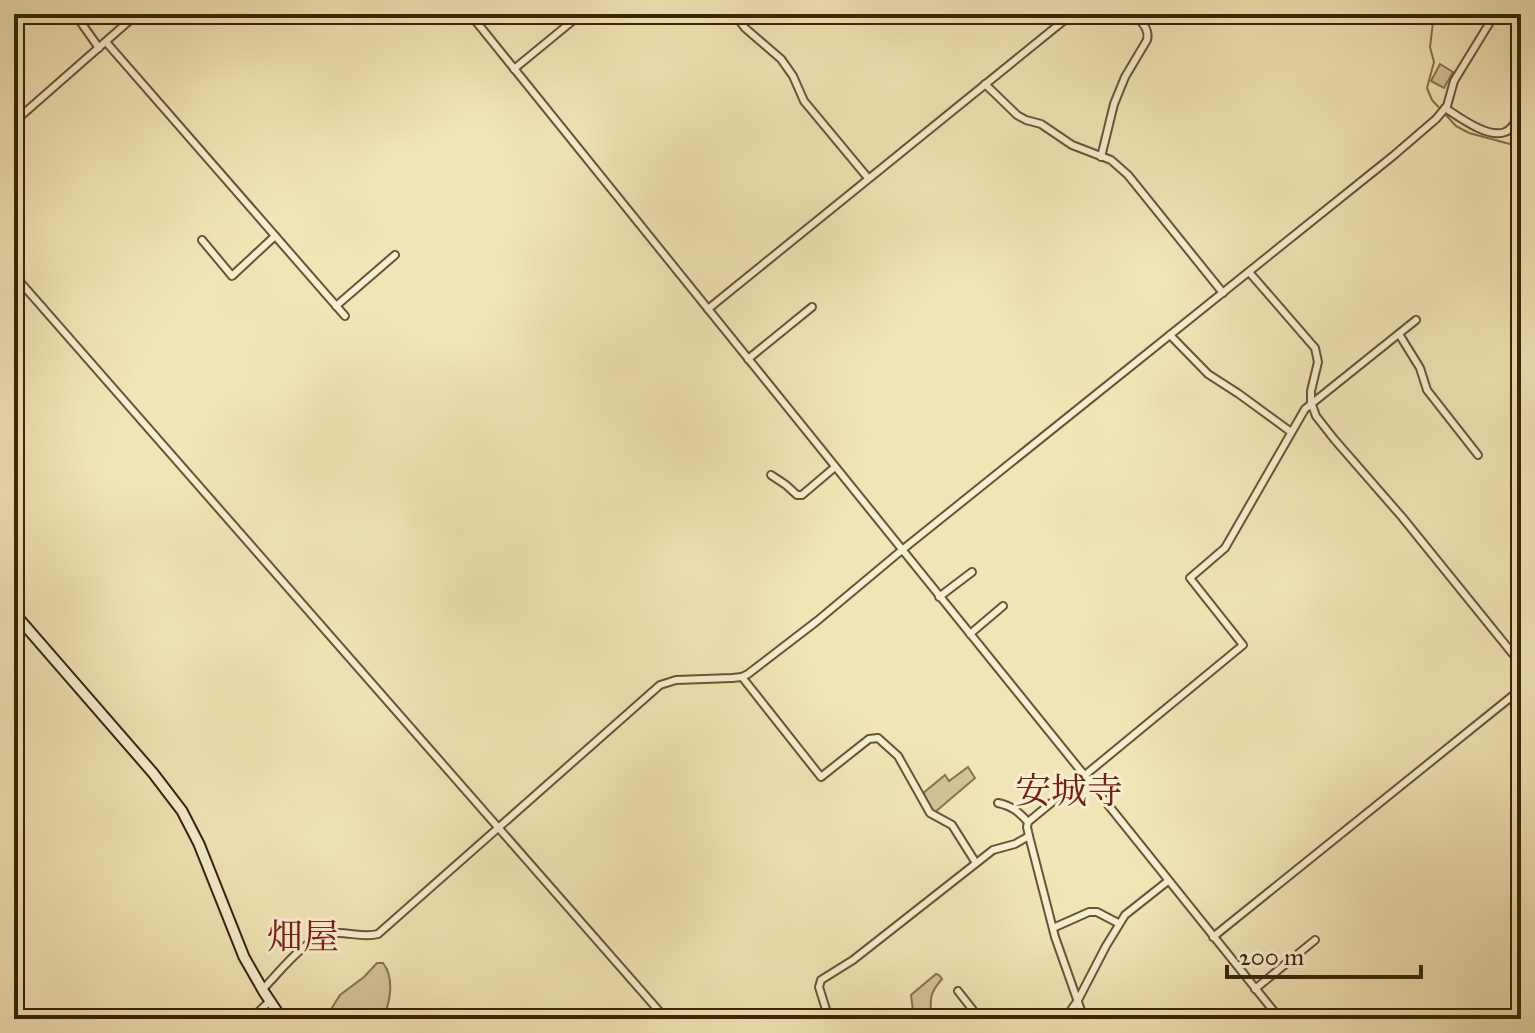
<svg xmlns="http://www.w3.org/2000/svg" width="1535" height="1033" viewBox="0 0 1535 1033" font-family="'IM FELL Great Primer','Noto Serif JP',serif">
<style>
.green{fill:#d2c499;stroke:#867450;stroke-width:2}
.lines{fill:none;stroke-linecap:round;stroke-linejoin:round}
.stream{stroke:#83704d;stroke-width:2}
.street-casing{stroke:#685433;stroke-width:10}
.secondary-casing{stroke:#3a2307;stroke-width:13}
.street{stroke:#f6eed0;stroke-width:6}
.secondary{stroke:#f6eed0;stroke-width:9}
.labels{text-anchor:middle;stroke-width:6;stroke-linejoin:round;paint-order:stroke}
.quarter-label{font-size:36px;fill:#7a1f14;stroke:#f6eed0}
</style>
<rect width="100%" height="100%" fill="#f1e5b7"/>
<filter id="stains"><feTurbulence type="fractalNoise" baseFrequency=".0025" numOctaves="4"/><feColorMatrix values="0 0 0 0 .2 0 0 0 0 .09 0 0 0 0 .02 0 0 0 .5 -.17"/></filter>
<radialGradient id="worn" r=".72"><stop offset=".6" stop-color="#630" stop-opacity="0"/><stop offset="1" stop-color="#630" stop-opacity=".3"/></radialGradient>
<!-- green -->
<g class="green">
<polygon points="1440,64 1453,72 1444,88 1431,81"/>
<polygon points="968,767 975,778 934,813 922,794 945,775 949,781"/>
<path d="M377,963H383C395,978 390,1003 383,1019H331L330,1011L340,995L364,977Z"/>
<path d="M936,974L939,975L942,979C928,995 931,999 931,1019H914L911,995Z"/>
</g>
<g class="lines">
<!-- stream -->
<polyline class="stream" points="1434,14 1430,47 1434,62 1427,88 1432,100 1456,126 1469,133 1521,147"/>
<!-- street casing -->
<g class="street-casing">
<g id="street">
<polyline points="75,14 99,48"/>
<polyline points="470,14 1085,776 1280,1019"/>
<polyline points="734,14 745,28 781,59 793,76 804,101 868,178"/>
<polyline points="106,42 345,316"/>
<polyline points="514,69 581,14"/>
<polyline points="985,84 1017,115 1026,120 1041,124 1072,145 1111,160 1128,175 1223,293"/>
<path d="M1445,108C1459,117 1488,139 1505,132C1513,129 1517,119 1521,112"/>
<polyline points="14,122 137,14"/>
<path d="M1101,157L1114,104L1125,77L1147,40C1150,29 1141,22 1135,14"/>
<polyline points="202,240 232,276 275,236"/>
<polyline points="1249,272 1315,348 1318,362 1311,391 1311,402 1316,416 1334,439 1402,517 1521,664"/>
<polyline points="14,275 666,1019"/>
<polyline points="336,306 395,255"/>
<polyline points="708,309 1072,14"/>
<polyline points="1399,334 1420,368 1427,390 1478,455"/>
<polyline points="1170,335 1208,374 1239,394 1291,432"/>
<polyline points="748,359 812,307"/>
<polyline points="771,475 786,485 797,495 802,495 835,467"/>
<polyline points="939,597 972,572"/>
<polyline points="970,634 1003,606"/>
<polyline points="742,677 821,777 869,739 878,738 898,756 930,813 952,825 976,863"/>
<path d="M998,803C1012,806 1019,812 1028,822"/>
<polyline points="1053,928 1089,912 1097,912 1118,923"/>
<polyline points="1213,937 1521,689"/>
<polyline points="1255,989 1315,940"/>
<path d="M262,990C282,970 305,936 335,933C350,932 363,938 378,934L660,685L676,680L732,678L742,677L748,674L817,621L902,550L1393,156L1436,119L1447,106L1454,81L1495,14"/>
<polyline points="958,991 980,1019"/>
<polyline points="251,1019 270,1001"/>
<polyline points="829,1019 819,987 821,980 853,960 993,850 1015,844 1029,836"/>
<polyline points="1065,1019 1078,1000 1106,946 1125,915 1168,881"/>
<polyline points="1084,1019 1055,937 1029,836 1027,827 1028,822 1243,645 1190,578 1225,548 1305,409 1416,320"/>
</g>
</g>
<!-- secondary casing -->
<g class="secondary-casing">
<polyline id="secondary" points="14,613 153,773 182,811 199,844 244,957 264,992 282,1019"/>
</g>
<!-- street -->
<use href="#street" class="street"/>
<!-- secondary -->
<use href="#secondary" class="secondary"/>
</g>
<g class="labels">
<!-- quarter labels -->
<g class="quarter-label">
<text x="1069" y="803">安城寺</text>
<text x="303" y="949">畑屋</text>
</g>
</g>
<!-- margin -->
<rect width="1535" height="1033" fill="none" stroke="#f1e5b7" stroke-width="48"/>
<rect x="16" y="16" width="1503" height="1001" fill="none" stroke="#3a2307" stroke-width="4"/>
<rect x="24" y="24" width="1487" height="985" fill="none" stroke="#3a2307" stroke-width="2"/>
<!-- scale -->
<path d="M1227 965v12h194v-12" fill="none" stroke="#3a2307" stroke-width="4"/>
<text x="1239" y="965" font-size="24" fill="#3a2307" stroke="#f6eed0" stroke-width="6" paint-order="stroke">200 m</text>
<rect width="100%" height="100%" filter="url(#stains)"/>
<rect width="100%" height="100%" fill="url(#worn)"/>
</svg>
